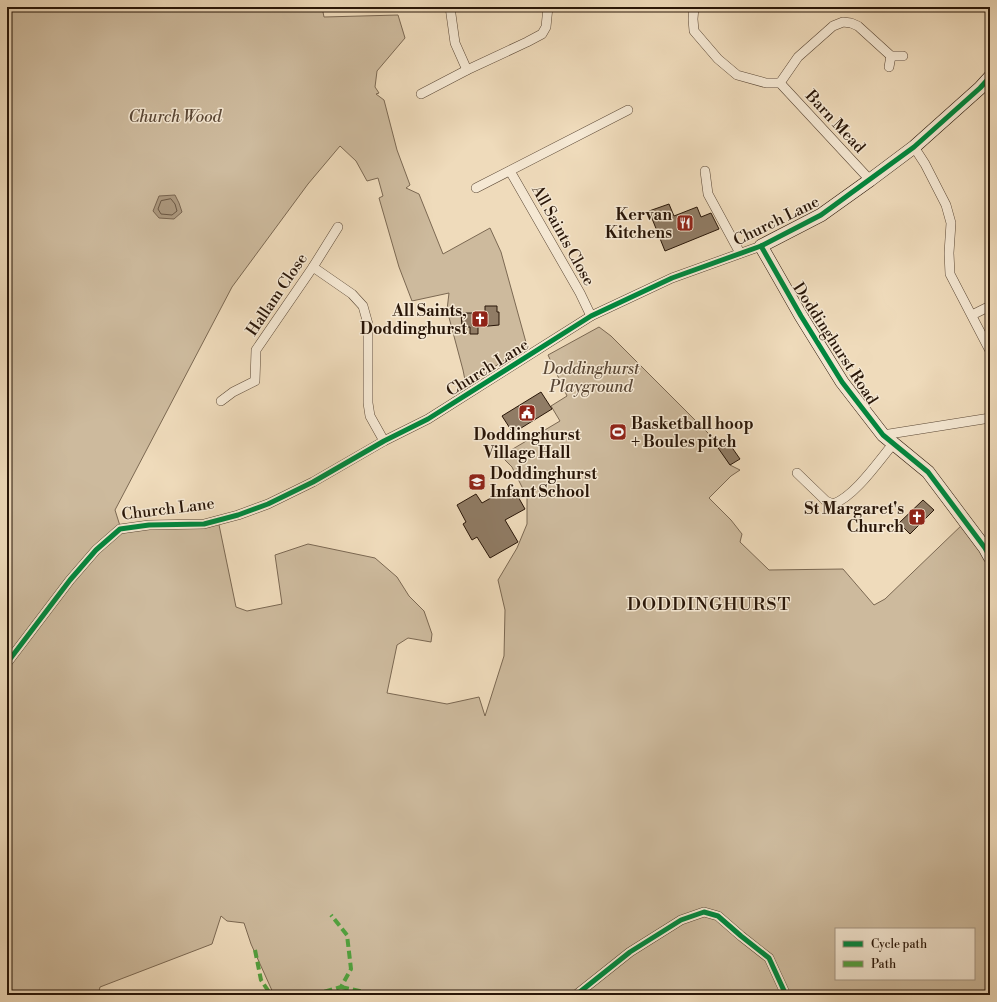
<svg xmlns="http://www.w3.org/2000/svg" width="997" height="1002" viewBox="0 0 997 1002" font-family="'Libre Bodoni',serif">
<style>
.green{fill:#cdba9d;stroke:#7b6852;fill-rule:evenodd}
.water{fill:#ac987e;stroke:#78644f}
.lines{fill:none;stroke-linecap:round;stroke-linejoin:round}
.shore{stroke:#6a5743;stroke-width:1}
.building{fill:#907c65;stroke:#291608}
.street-casing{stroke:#5a4735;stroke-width:10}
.secondary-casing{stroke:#291608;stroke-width:14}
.street{stroke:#f5e8d3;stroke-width:9}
.secondary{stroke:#f5e8d3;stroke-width:13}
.quiet{stroke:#51a13e;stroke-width:4;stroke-dasharray:8 4;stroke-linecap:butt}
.cycleway-casing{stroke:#f5e8d3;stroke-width:8}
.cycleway{stroke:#00873e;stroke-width:5}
.labels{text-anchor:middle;stroke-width:3;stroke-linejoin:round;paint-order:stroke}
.park-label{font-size:16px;font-style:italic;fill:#5a4735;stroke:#f5e8d3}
.street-label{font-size:16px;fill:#291608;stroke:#f5e8d3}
.poi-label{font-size:16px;font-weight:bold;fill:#291608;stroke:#f5e8d3;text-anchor:end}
.quarter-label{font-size:18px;letter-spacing:1px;fill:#291608;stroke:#f5e8d3}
</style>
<rect width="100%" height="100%" fill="#efdbbb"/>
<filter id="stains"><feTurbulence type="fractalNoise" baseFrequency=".005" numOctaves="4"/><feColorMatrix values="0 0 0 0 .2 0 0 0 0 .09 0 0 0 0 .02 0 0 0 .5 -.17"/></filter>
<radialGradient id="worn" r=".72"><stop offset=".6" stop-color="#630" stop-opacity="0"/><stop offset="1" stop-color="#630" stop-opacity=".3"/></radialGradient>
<!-- green -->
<path class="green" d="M7,7H322L324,17L398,15L405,38L377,71L375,87L379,93L376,94L384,100L397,150L410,185L406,188L419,194L443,254L490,228L501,252L527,346L466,385L463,370L447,310L449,293L412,301L399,267L379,198L383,196L378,178L367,181L356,161L340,146L308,184L232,287L115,510L121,529L218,520L236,607L247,611L282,604L275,555L308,544L375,558L397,577L409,596L424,611L432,634L431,642L408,638L397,645L387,693L447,704L479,697L485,716L504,656L505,610L498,580L517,548L527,524V497L512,467L501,456L560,421L551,406L567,396L548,355L599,327L611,336L713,438L730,465L740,470L731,476L709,498L731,520L742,534L740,542L769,570L843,569L874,605L885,599L965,522L990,557V995H274L251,944L244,923L227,921L221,916L212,944L100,987L98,995H7ZM836,929H974V979H836Z"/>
<!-- water -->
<polygon class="water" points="175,195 179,203 182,212 174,219 159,218 153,211 159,196"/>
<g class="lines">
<!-- shore -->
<polygon class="shore" points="171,199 175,204 177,211 172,215 161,214 158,209 161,201"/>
</g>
<!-- building -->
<g class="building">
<polygon points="669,204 674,216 697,207 701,217 711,213 719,229 665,251 649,211"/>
<polygon points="485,306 497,306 497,312 499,312 499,325 478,327 478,334 470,334 470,327 462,327 461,313 485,313"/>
<polygon points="541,392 552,409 513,433 502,416"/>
<polygon points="726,439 740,459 730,465 716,445"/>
<polygon points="512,486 525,509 505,520 518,542 490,558 477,537 472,540 463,524 466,522 457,505 476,494 482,503"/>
<polygon points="923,500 934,510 910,534 899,523"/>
</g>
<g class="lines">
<!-- street casing -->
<g class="street-casing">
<g id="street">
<polyline points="450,7 455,43 467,70"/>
<polyline points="694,7 693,19 694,31 718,59 737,75 766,83 780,83 870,180"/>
<polyline points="889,67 891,56"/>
<polyline points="780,83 798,57 833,26 843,22 851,23 858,26 891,56 903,56"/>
<polyline points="421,94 467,70 527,42 542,34 546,27 548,7"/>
<polyline points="914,147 925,164 946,205 951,223 949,253 950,274 989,349"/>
<polyline points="510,171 580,293 591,316"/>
<polyline points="705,171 708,194 740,253"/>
<polyline points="476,188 628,110"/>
<polyline points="313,267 352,294 363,306 368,324 368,403 370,416 384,441"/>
<polyline points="972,315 990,306"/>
<polyline points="221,401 233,392 255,381 256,350 313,267 338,227"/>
<polyline points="883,435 990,418"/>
<path d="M797,473L826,501L833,504C854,497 878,462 893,444"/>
<polyline points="7,663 70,580 96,550 120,529 149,525 204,524 238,515 268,504 313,482 384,441 428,419 591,316 672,278 761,246"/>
<polyline points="576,995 630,952 681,920 704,912 718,916 741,936 769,958 786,995"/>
</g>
</g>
<!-- secondary casing -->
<g class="secondary-casing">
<polyline id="secondary" points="990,77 980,88 914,147 870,180 821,215 761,246 801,316 842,382 883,435 928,472 985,548 990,557"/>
</g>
<!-- street -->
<use href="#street" class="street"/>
<!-- secondary -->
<use href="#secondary" class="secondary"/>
<!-- quiet -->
<g class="quiet">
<polyline points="255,950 261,980 271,995"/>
<polyline points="341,987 364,992 367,995"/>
<polyline points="313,995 341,987 351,969 347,935 331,915"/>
</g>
<!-- cycleway casing -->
<g class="cycleway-casing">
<g id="cycleway">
<polyline points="761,246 801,316 842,382 883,435 928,472 985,548 990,557"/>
<polyline points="7,663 70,580 96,550 120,529 149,525 204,524 238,515 268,504 313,482 384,441 428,419 591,316 672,278 761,246 821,215 914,147 980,88 990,77"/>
<polyline points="576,995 630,952 681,920 704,912 718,916 741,936 769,958 786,995"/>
</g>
</g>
<!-- cycleway -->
<use href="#cycleway" class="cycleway"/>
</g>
<!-- icons -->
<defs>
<g id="restaurant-square" transform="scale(0.9)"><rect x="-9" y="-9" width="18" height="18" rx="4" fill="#8f2418" stroke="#f5e8d3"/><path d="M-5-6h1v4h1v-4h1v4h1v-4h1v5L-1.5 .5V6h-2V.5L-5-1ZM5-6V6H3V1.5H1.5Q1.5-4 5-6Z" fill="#fff"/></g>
<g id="church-square" transform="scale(0.9)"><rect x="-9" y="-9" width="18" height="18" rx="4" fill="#8f2418" stroke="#f5e8d3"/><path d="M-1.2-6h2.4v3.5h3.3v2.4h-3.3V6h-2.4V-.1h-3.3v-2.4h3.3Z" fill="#fff"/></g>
<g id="civic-square" transform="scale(0.9)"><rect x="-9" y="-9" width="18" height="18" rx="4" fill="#8f2418" stroke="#f5e8d3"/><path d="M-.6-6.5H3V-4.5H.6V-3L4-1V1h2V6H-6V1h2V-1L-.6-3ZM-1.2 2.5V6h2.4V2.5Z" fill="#fff"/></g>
<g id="stadium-square" transform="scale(0.9)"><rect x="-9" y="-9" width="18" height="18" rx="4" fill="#8f2418" stroke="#f5e8d3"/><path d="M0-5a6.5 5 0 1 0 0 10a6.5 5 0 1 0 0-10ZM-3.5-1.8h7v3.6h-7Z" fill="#fff"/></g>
<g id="school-square" transform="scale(0.9)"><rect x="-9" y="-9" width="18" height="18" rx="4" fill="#8f2418" stroke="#f5e8d3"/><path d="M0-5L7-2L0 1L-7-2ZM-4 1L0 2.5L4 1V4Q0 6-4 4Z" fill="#fff"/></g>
</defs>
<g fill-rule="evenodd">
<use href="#restaurant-square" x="685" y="223"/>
<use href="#church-square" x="480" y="319"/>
<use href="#civic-square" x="527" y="413"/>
<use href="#stadium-square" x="618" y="432"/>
<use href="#school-square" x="477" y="482"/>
<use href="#church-square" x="917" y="517"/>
</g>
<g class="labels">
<!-- park labels -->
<g class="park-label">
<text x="175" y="122">Church Wood</text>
<text x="591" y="374">Doddinghurst<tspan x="591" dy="18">Playground</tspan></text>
</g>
<!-- street labels -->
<g class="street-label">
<text transform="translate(836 121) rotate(47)" y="6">Barn Mead</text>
<text transform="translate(776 220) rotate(-26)" y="6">Church Lane</text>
<text transform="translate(564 235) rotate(61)" y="6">All Saints Close</text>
<text transform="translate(276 294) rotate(-56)" y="6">Hallam Close</text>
<text transform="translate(836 343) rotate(57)" y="6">Doddinghurst Road</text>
<text transform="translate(487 367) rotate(-32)" y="6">Church Lane</text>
<text transform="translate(168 508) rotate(-7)" y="6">Church Lane</text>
</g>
<!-- poi labels -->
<g class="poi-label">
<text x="672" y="220">Kervan<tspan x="672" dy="18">Kitchens</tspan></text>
<text x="467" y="316">All Saints,<tspan x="467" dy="18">Doddinghurst</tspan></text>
<text x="631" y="429" text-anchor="start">Basketball hoop<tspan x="631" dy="18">+ Boules pitch</tspan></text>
<text x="527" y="440" text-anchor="middle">Doddinghurst<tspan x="527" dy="18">Village Hall</tspan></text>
<text x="490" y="479" text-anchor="start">Doddinghurst<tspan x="490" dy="18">Infant School</tspan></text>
<text x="904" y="514">St Margaret's<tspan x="904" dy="18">Church</tspan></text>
</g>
<!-- quarter labels -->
<g class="quarter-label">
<text x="709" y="610">DODDINGHURST</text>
</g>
</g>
<!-- margin -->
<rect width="997" height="1002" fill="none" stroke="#efdbbb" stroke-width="24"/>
<rect x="8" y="8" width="981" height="986" fill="none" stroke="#291608" stroke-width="2"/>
<rect x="12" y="12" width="973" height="978" fill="none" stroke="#291608"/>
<!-- legend -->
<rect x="835" y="928" width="140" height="52" fill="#f5e8d3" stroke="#a39482"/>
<rect x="843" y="941" width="20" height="6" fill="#00873e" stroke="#a39482"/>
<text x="871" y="948" font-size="12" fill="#291608">Cycle path</text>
<rect x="843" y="961" width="20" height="6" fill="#51a13e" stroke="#a39482"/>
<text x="871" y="968" font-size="12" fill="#291608">Path</text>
<rect width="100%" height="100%" filter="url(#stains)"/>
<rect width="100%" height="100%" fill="url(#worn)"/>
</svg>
